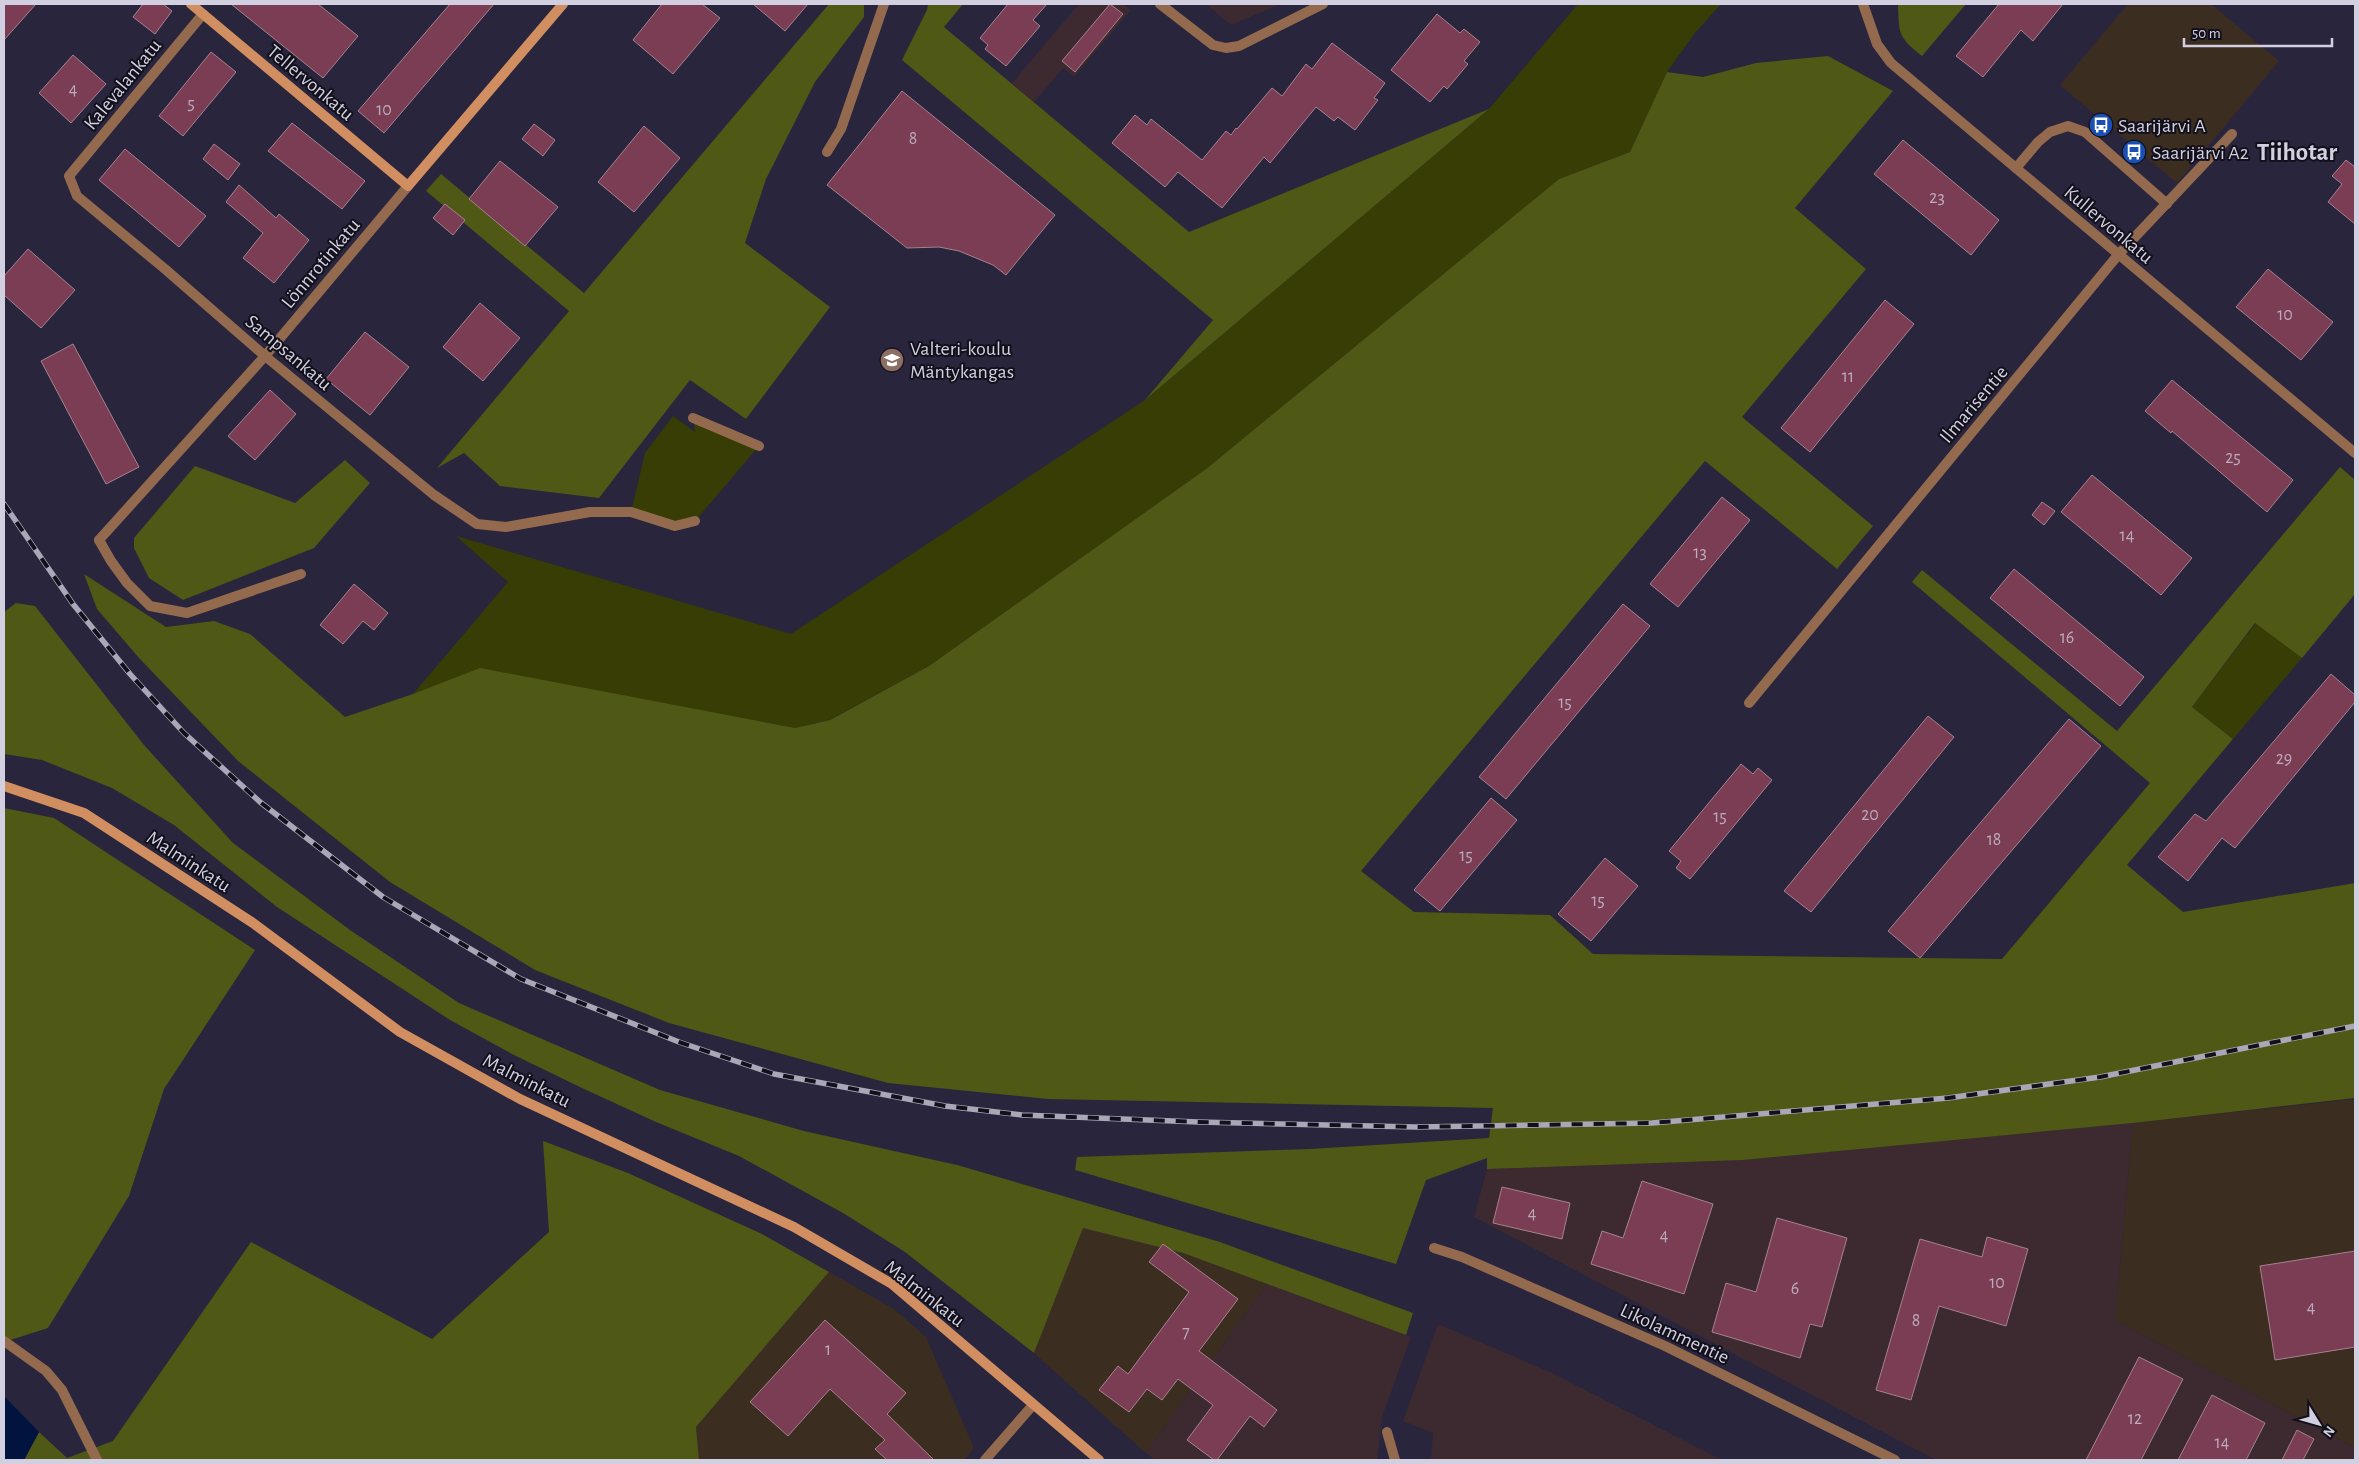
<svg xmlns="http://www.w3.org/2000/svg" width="2359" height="1464" viewBox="0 0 2359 1464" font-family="'Alegreya Sans',sans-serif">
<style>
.commercial{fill:#3c2d21}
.industrial{fill:#3d2a30}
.green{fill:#373d04}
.forest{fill:#4f5814}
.water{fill:#011440}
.building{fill:#7a3d54;stroke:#a5838e}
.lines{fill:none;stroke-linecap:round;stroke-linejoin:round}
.lane{stroke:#946a4f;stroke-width:10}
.street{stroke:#946a4f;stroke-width:10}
.secondary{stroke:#d18e61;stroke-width:10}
.rail-casing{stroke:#aaa7b9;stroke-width:5.5}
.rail{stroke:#12101b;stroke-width:4;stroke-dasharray:11;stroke-linecap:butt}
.labels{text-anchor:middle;stroke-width:4;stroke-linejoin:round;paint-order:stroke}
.number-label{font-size:18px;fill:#bcabbd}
.street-label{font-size:20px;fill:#d2d0e0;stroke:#12101b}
.poi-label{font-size:20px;fill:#d2d0e0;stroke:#12101b;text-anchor:start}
.district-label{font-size:25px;font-weight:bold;fill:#d2d0e0;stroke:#12101b}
</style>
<rect width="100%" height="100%" fill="#29253d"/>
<!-- commercial -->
<g class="commercial">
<polygon points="2128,4 2211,4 2279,61 2177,183 2060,85"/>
<polygon points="2355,1099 2355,1448 2115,1320 2133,1123"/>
<polygon points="1083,1228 1183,1253 1267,1284 1146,1453 1034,1353"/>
<polygon points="829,1272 894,1309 926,1337 974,1448 964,1460 699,1460 696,1427"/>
</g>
<!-- industrial -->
<g class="industrial">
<polygon points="1079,4 1123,4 1131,10 1074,77 1063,68 1034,102 1012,83"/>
<polygon points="1206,4 1281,4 1231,25"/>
<polygon points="2133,1123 2115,1320 2355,1448 2355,1460 1936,1460 1474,1217 1487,1169 1743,1160"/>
<polygon points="1267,1284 1411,1337 1382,1417 1377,1460 1155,1460 1146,1453"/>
<polygon points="1438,1324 1552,1373 1722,1460 1431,1460 1433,1433 1403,1421"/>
</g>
<!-- green -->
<g class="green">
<polygon points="1578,4 1721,4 1695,33 1667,72 1630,152 1559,179 1206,469 929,666 829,720 795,728 666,704 413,694 508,582 456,536 791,634 1145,400 1489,109"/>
<polygon points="673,416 695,432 693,418 759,446 695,521 675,526 631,512 645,453"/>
<polygon points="2256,623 2302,658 2233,739 2192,707"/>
</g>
<!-- forest -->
<g class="forest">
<polygon points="829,4 864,4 864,17 815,82 766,179 745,243 830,307 746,419 690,380 599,498 500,486 464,453 437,468 569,311 426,191 441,174 584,293"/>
<polygon points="928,4 963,4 944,27 1189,232 1489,109 1145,400 1213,320 902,60 927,10"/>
<path d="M1898,4H1966L1922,56C1898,37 1899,34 1898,4Z"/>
<polygon points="1828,56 1893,91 1795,208 1866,269 1742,417 1873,526 1837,569 1705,461 1361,871 1414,912 1550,915 1593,954 2002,959 2150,783 1912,582 1922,570 2117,731 2340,467 2355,480 2355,594 2302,658 2255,623 2192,707 2233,739 2127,865 2183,912 2355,883 2355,1098 2133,1123 1743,1160 1487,1169 1487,1158 1426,1180 1396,1264 1075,1170 1077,1157 1310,1149 1489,1138 1493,1108 1048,1099 888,1083 669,1023 535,970 390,882 238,761 139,658 97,609 84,574 166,627 214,621 250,634 345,717 413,694 480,668 795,728 830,720 929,666 1206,469 1559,179 1630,152 1667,72 1703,77 1756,63"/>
<polygon points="345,460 370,483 314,548 183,600 149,578 134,548 134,538 195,466 295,503"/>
<polygon points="16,603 35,606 144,745 233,843 350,930 459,1003 660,1090 804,1131 957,1165 1220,1242 1413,1313 1406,1335 1183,1253 1083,1228 1034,1353 905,1252 843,1213 739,1156 656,1122 582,1088 514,1055 450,1020 277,907 174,825 112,788 42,760 4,754 4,612"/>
<polygon points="4,808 54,818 255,950 164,1089 129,1196 48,1328 4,1342"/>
<polygon points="543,1141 628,1173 762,1234 829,1272 696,1427 699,1460 24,1460 39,1432 67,1458 113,1441 251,1242 432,1339 549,1232"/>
</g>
<!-- water -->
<polygon class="water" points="4,1396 39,1432 24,1460 4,1460"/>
<!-- building -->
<g class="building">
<polygon points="4,4 36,4 4,40"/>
<polygon points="143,4 163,4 172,11 155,34 133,17"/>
<polygon points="231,4 318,4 358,36 323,78"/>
<polygon points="450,4 494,4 384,133 358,111"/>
<polygon points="662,4 702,4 720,18 673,74 633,40"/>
<polygon points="753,4 808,4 785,31"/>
<polygon points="1008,4 1047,4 1033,20 1040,26 1006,66 985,49 988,45 980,38"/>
<polygon points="1110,4 1123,14 1075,72 1062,61"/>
<polygon points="1999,4 2063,4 2033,41 2021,30 1983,77 1956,56"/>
<polygon points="1437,14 1460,33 1464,29 1480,42 1464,61 1468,64 1447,89 1444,86 1430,102 1391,70"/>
<polygon points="1332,43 1385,83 1374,98 1378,100 1355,130 1338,117 1334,121 1316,107 1270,163 1264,157 1222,208 1178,172 1165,187 1112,143 1135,115 1147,125 1151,119 1202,160 1226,131 1231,135 1236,128 1237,129 1272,88 1282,96 1306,64 1312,69"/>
<polygon points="211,52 236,72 183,136 159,116"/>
<polygon points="73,55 106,84 71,123 39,93"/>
<polygon points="902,91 1055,215 1006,275 993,265 959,251 939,247 907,248 827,185"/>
<polygon points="292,123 365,181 342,209 268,151"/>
<polygon points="534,124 555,140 543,156 522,139"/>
<polygon points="644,126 680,158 634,212 598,182"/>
<polygon points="1903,140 1999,220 1971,255 1874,174"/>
<polygon points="214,144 240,164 228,180 203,159"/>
<polygon points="125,149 206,216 179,247 99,180"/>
<polygon points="2346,160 2355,167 2355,224 2328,202 2342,184 2332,176"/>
<polygon points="500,161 558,207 525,246 469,199"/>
<polygon points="239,185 276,218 279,214 309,240 274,283 243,258 263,233 226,202"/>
<polygon points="445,204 465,220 453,235 433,218"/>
<polygon points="28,249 75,290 41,328 4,295 4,276"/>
<polygon points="2268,269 2333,322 2301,360 2236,307"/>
<polygon points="1885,300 1914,324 1810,452 1781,428"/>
<polygon points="480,303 520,338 483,381 443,347"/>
<polygon points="365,332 409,367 370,415 326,379"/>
<polygon points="73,344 139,467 106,484 41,361"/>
<polygon points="2172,380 2293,480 2267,512 2172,431 2171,433 2145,411"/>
<polygon points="270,390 296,414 255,460 228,436"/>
<polygon points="2092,475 2192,558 2161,595 2061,512"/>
<polygon points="1722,497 1750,520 1678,607 1650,584"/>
<polygon points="2042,502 2055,511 2044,525 2032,515"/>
<polygon points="2014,569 2144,677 2120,706 1990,598"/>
<polygon points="354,584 388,613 374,630 363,621 343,644 320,625"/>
<polygon points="1623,604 1650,626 1506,799 1479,777"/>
<polygon points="2331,674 2355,695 2355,702 2235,848 2222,838 2188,881 2158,857 2195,814 2206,821"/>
<polygon points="1928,716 1954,737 1811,912 1784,891"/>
<polygon points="2069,719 2101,746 1920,958 1888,931"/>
<polygon points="1741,764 1753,774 1758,768 1772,780 1690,879 1676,868 1681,861 1669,851"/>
<polygon points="1491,798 1517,820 1440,911 1414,890"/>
<polygon points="1605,858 1638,886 1591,941 1558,914"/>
<polygon points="1642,1181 1713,1204 1684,1294 1591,1264 1602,1231 1623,1238"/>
<polygon points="1502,1187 1570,1203 1562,1239 1493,1223"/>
<polygon points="1777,1218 1847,1238 1822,1327 1810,1324 1800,1358 1712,1332 1726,1283 1756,1292"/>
<polygon points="1987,1237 2028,1249 2006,1326 1939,1306 1911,1400 1876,1390 1920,1239 1982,1257"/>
<polygon points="1163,1244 1238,1299 1199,1351 1277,1410 1264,1427 1250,1416 1217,1460 1214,1460 1187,1440 1213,1405 1178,1379 1162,1400 1147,1389 1129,1412 1099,1390 1118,1366 1128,1374 1189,1292 1149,1262"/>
<polygon points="2355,1251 2355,1347 2275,1360 2260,1266"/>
<polygon points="825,1320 906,1393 887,1414 934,1460 887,1460 875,1449 885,1440 830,1389 788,1436 750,1402"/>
<polygon points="2139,1357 2183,1379 2141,1460 2086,1460"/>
<polygon points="2212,1395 2265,1423 2246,1460 2178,1460"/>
<polygon points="2297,1430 2314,1439 2303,1460 2282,1460"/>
</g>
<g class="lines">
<!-- lane -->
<g class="lane">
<polyline points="827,152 841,129 884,4"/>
<polyline points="693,418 759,446"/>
<polyline points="99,540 111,561 127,583 150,606 187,613 301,574"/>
<polyline points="4,1341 46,1371 62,1390 97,1460"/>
</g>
<!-- street -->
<g class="street">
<polyline points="1160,4 1213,45 1226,48 1239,46 1323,4"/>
<polyline points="1863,4 1877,44 1891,63 2355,453"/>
<polyline points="203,14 69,176 77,196 165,269 265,356 434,495 477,524 506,527 590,512 631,512 675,526 695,521"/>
<polyline points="2016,168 2038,142 2050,132 2068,126 2085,132 2167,204"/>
<polyline points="99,540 265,356 408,186"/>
<polyline points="1749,703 2118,255 2232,134"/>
<polyline points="1434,1248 1462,1257 1665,1346 1895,1460"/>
<polyline points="1387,1432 1395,1460"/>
<polyline points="985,1460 1033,1405"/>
</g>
<!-- secondary -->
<g class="secondary">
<polyline points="191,4 408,186 563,4"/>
<polyline points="4,786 84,813 253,923 400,1032 520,1099 794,1227 892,1284 1099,1460"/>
</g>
<!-- rail casing -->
<g class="rail-casing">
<polyline id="rail" points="4,504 73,604 130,674 184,733 260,802 383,897 521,979 679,1042 774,1074 945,1106 1022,1115 1198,1122 1416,1127 1652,1123 1948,1098 2100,1077 2355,1026"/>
</g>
<!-- rail -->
<use href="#rail" class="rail"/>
</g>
<!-- icons -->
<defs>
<g id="bus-disc" transform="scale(1.25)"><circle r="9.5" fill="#1a4fb4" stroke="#12101b"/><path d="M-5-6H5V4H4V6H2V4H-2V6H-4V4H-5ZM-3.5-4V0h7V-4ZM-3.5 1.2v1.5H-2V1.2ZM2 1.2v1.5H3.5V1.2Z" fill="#fff"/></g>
<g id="school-disc" transform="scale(1.25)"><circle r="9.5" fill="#8d6e63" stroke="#12101b"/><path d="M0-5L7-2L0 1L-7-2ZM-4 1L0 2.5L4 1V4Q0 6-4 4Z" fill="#fff"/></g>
</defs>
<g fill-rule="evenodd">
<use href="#bus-disc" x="2101" y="125"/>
<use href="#bus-disc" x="2134" y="152"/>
<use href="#school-disc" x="892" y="360"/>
</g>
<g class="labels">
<!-- number labels -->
<g class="number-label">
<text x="73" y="95">4</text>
<text x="191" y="109">5</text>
<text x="384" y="115">10</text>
<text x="913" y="144">8</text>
<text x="1937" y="203">23</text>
<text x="2285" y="320">10</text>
<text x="1848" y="382">11</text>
<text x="2233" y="463">25</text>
<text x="2127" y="541">14</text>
<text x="1700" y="558">13</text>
<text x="2067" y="643">16</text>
<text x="1565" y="708">15</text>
<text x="2284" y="764">29</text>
<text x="1870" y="820">20</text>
<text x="1720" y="822">15</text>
<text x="1994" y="845">18</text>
<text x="1466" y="861">15</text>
<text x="1598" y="906">15</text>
<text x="1532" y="1219">4</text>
<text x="1664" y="1241">4</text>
<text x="1997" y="1288">10</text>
<text x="1795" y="1294">6</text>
<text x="2311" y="1313">4</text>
<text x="1916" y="1326">8</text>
<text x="1186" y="1338">7</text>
<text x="828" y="1355">1</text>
<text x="2135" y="1424">12</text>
<text x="2222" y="1448">14</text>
</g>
<!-- street labels -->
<g class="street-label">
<text transform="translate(311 82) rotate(40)" y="7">Tellervonkatu</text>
<text transform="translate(122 84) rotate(-51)" y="7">Kalevalankatu</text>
<text transform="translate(2109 224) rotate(40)" y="7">Kullervonkatu</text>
<text transform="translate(320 263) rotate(-50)" y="7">Lönnrotinkatu</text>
<text transform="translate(289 352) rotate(40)" y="7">Sampsankatu</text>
<text transform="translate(1973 404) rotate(-50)" y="7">Ilmarisentie</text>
<text transform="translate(189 861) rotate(33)" y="7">Malminkatu</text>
<text transform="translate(527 1080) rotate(27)" y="7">Malminkatu</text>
<text transform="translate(925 1293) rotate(38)" y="7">Malminkatu</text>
<text transform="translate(1675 1333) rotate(25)" y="7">Likolammentie</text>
</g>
<!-- poi labels -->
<g class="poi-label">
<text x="2118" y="132">Saarijärvi A</text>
<text x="2152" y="159">Saarijärvi A2</text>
<text x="910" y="355">Valteri-koulu<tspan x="910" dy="23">Mäntykangas</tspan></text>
</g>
<!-- district labels -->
<g class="district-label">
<text x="2297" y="160">Tiihotar</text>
</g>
</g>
<!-- border -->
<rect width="2359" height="1464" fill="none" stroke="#d2d0e0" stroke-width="10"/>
<!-- north arrow -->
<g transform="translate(2319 1424) rotate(127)" stroke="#12101b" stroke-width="4" paint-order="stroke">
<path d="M0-4L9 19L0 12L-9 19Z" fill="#d2d0e0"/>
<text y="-8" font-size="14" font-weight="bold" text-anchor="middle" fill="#d2d0e0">N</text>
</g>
<!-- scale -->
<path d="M2184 38v8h148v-8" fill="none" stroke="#d2d0e0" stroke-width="2.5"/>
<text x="2192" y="38" font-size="15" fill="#d2d0e0" stroke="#12101b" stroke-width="4" paint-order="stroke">50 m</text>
</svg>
